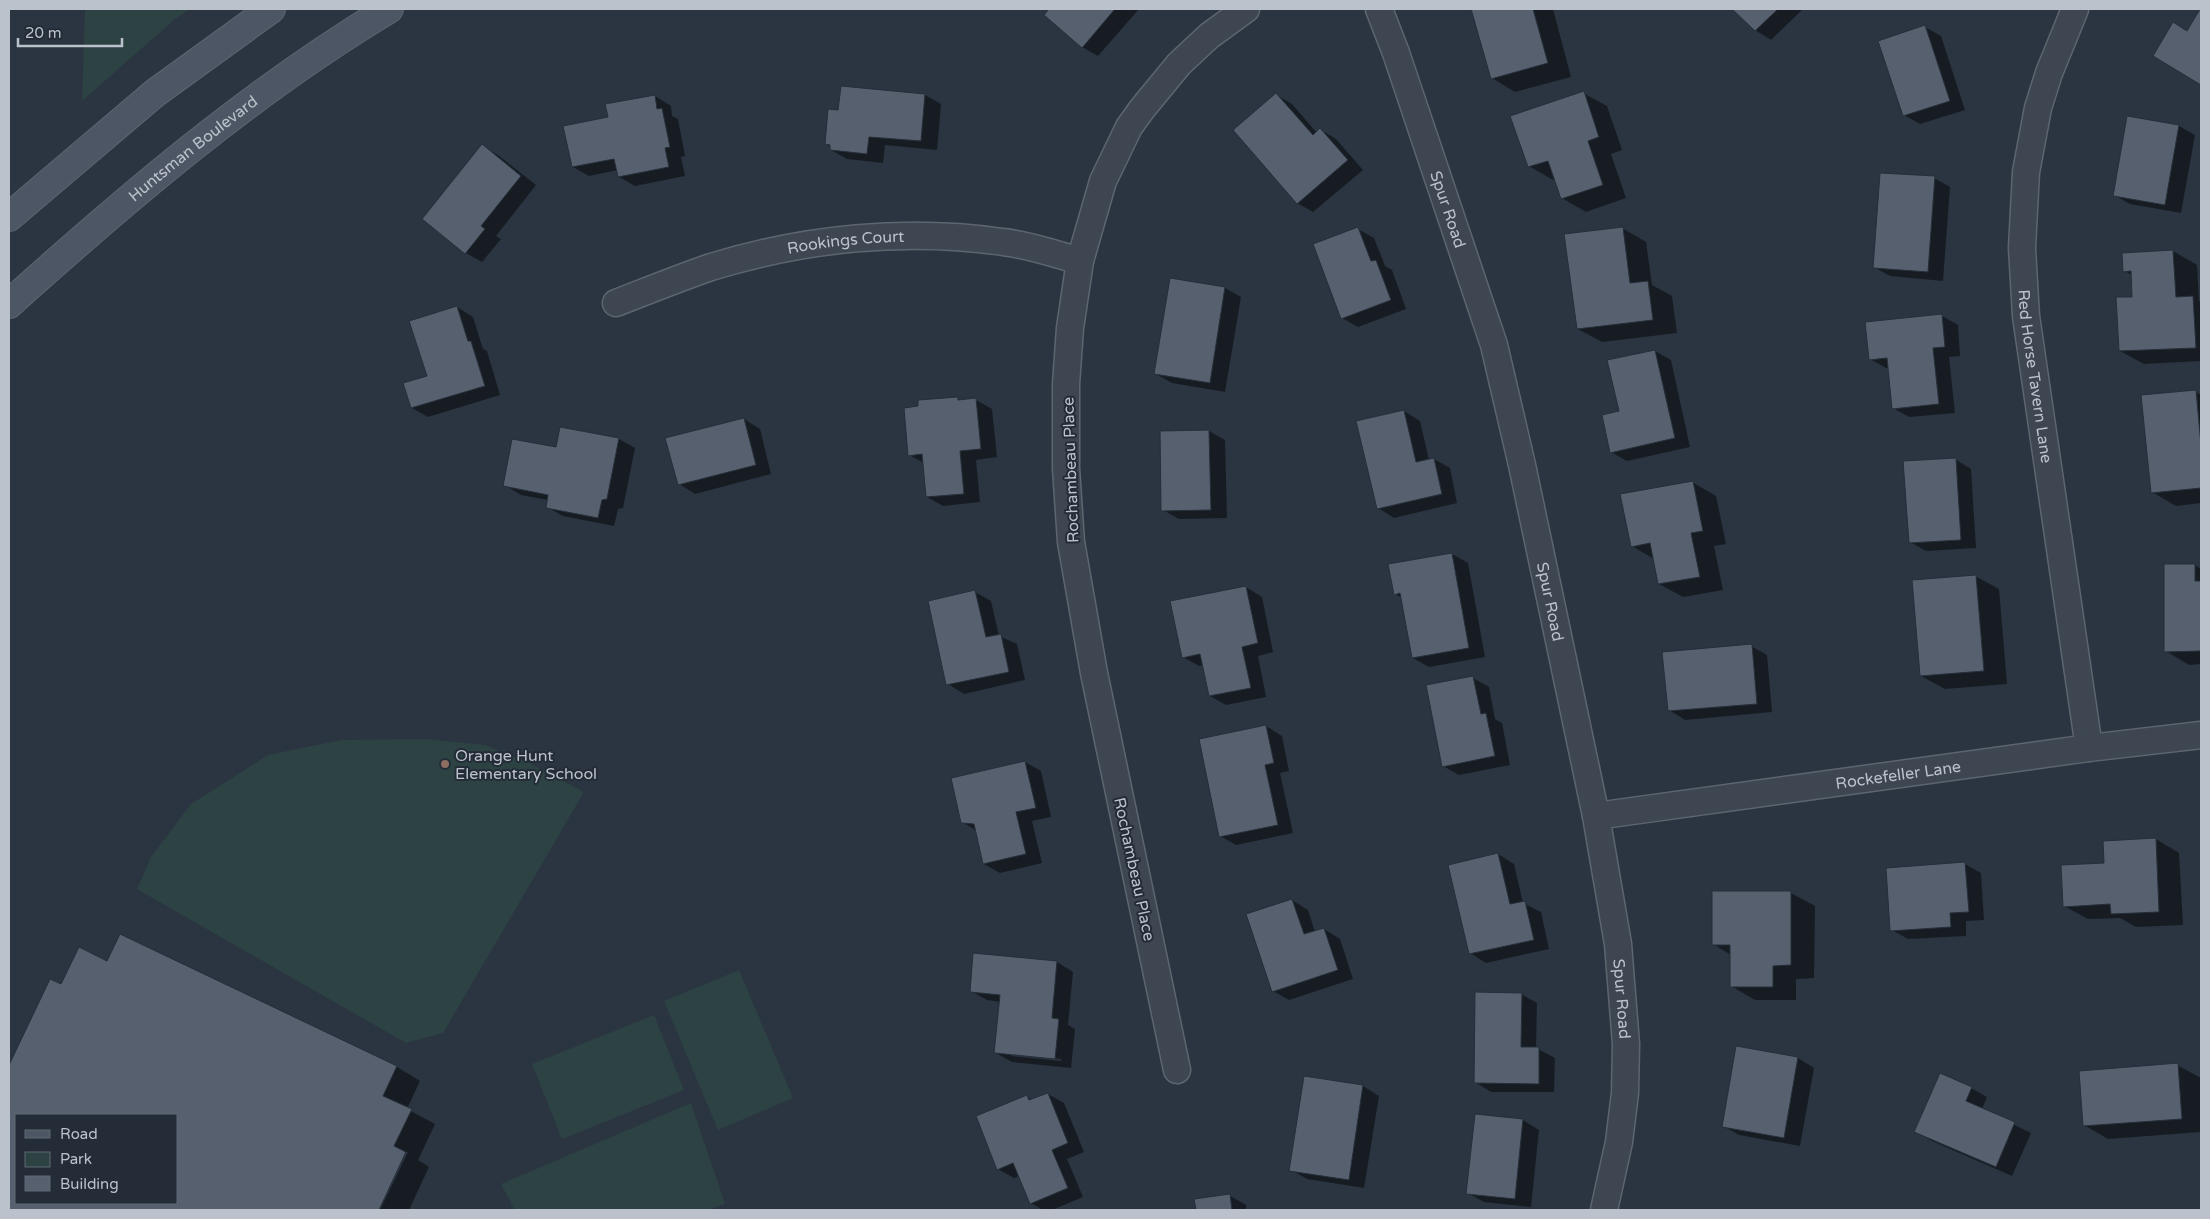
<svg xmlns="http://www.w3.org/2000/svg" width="2210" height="1219" viewBox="0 0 2210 1219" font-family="'Varela Round',sans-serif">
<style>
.green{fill:#2d4243}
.shadow{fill:#0007;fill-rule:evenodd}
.building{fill:#56606e;stroke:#252e39;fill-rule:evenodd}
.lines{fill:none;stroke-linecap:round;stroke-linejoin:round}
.street-casing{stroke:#5d656f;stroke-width:29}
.secondary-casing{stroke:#5d656f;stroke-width:30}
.street{stroke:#3e4751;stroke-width:26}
.secondary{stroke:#4d5664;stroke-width:28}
.education-dot{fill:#8d6e63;stroke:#232c37;stroke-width:2}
.labels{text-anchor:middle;stroke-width:4;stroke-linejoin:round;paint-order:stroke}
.street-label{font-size:16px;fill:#bcc2cb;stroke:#232c37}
.poi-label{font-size:16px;fill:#bcc2cb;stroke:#232c37;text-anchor:start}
</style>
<rect width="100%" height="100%" fill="#2a3541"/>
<!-- green -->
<g class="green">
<polygon points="85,9 190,9 175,19 82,101"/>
<polygon points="426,739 485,745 531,764 584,792 443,1033 406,1043 137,889 151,857 191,804 268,755 341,740"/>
<polygon points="739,970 793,1098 718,1130 664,1001"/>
<polygon points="654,1015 684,1090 562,1139 532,1064"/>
<polygon points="691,1103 725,1204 708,1210 515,1210 501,1184"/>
</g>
<!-- shadow -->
<g class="shadow">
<polygon points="1051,9 1139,9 1098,56 1082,47 1045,15"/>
<polygon points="1472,9 1553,9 1571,77 1515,92 1492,78"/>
<polygon points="1734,9 1803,9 1771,40 1755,30"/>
<polygon points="2201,9 2201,84 2154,56 2188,32"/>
<polygon points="1925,27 1941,36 1965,110 1920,124 1904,115"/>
<polygon points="842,88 925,95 941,104 937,150 885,145 883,163 847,159 831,150 831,147 826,144 840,111"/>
<polygon points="1583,93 1607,106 1622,150 1611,154 1626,198 1586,212 1562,198 1556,179 1553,180 1529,166"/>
<polygon points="1276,95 1292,104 1317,133 1321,130 1336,139 1363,170 1313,212 1297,203"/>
<polygon points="655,96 671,106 672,116 678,119 685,156 681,157 685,176 635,186 619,177 618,170 589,176 573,167 609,118"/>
<polygon points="2128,117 2179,126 2195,135 2181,213 2130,204 2114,195"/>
<polygon points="482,146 498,155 536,185 496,236 501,239 482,262 466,253 424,219"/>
<polygon points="1934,178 1950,187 1943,281 1890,276 1874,267"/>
<polygon points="1622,228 1646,242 1652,285 1672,296 1677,333 1602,342 1578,329"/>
<polygon points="1358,229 1374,238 1385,266 1392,270 1406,309 1358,327 1342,318"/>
<polygon points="2173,251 2197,265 2199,301 2201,302 2201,361 2144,364 2120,351 2134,298 2133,276 2125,271"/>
<polygon points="1225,288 1241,297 1225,392 1172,383 1156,374"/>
<polygon points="457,307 473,317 483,349 487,351 500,395 428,417 412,408 428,377"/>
<polygon points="1942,316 1958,325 1960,356 1949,357 1955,413 1909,417 1893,408 1889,368 1886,368 1870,359"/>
<polygon points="1655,351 1671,360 1690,447 1627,461 1611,452 1621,412"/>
<polygon points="2196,392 2201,395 2201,503 2176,506 2152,492"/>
<polygon points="957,398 962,401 976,400 992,409 997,457 976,460 980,502 943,506 927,497 924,463 909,455 920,407"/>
<polygon points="1404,411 1420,421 1429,460 1434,459 1450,468 1457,503 1394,518 1378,508"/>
<polygon points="744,419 760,429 771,474 695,494 679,484"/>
<polygon points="1209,431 1225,440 1227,518 1179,519 1163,510"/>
<polygon points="619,439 635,448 623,508 618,509 614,526 563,516 547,507 548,500 521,495 505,485 557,448"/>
<polygon points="1955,459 1971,469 1976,548 1926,551 1910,542"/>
<polygon points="1692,482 1716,496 1726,544 1714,546 1723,590 1683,597 1659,584 1654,559 1632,546"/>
<polygon points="1452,554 1468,563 1485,657 1429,667 1413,658 1402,598 1395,594"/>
<polygon points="2195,565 2201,569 2201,664 2189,665 2166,651"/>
<polygon points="1975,576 1999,589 2007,684 1945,689 1921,676"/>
<polygon points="1246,587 1262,597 1273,652 1258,656 1266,697 1226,705 1210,696 1204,665 1199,666 1183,657"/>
<polygon points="975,592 991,601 999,636 1017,644 1025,680 964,694 948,684"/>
<polygon points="1751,646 1767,655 1772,712 1685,720 1669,710"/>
<polygon points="1473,678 1489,687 1495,719 1502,723 1510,765 1459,775 1443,766"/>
<polygon points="1266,726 1282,736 1289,771 1280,773 1293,833 1236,845 1220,836"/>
<polygon points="1025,762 1041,771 1051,817 1032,821 1042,863 1000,873 984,864 977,831 962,822"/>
<polygon points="2156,839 2179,853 2183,925 2136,927 2120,918 2088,919 2064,906 2105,864"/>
<polygon points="1498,854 1514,864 1523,903 1541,912 1549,949 1486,963 1470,953"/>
<polygon points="1965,864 1981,873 1984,920 1966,921 1966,936 1908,939 1892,930"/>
<polygon points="1713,893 1791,893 1815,906 1814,978 1796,979 1796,1000 1755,1000 1731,986 1731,955 1713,944"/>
<polygon points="1292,900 1308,910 1315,932 1324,929 1340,939 1353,979 1289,1000 1273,991"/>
<path d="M121,936L397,1067L420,1081L407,1109L435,1124L418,1160L429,1167L409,1210H380L408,1152H405L377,1210H9V1068L50,981L62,986L108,963ZM16,1115H176V1203H16Z"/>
<path d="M974,954L1057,962L1073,972L1068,1025L1075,1029L1071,1068L1012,1062L996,1053L1001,1002L987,1000L971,991ZM1011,1054L1061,1059V1061L1011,1056Z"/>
<polygon points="1521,994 1537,1003 1536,1048 1555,1058 1554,1092 1491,1092 1475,1082"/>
<polygon points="1737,1048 1798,1058 1814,1068 1800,1146 1739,1135 1723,1126"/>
<polygon points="2177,1065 2201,1078 2201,1132 2108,1139 2084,1125"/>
<polygon points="1305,1077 1363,1086 1379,1096 1364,1188 1307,1179 1291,1170"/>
<polygon points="1971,1088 1987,1097 1982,1109 2031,1133 2012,1176 1932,1141 1916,1132"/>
<polygon points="1048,1094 1064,1103 1084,1152 1067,1159 1083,1197 1052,1210 1043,1210 1031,1203 1019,1176 1014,1178 998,1169 1027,1097 1033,1100"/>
<polygon points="1476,1116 1523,1120 1539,1130 1531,1207 1484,1202 1468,1193"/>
<polygon points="1230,1196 1246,1205 1246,1210 1197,1210 1196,1200"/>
</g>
<!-- building -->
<g class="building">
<polygon points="1049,9 1115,9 1082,48 1044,15"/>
<polygon points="1471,9 1533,9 1548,63 1491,79"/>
<polygon points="1732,9 1778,9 1755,31"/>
<polygon points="2200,9 2201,9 2201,85 2153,56 2173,22 2187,31"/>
<polygon points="1925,25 1950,101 1903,116 1878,41"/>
<polygon points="841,86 925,94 921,141 869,137 867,154 830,150 830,145 825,144 828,109 838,110"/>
<polygon points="1584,91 1599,137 1588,141 1603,185 1561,199 1548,161 1528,167 1510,116"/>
<polygon points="1276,93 1313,135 1320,128 1348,160 1297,204 1233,130"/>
<polygon points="655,95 657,109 662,108 670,147 665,148 669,167 618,177 614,159 572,167 563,126 608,117 605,104"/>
<polygon points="2127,116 2179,125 2165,205 2113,196"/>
<polygon points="482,144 521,176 481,226 485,229 465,254 422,219"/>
<polygon points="1880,173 1935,176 1928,272 1873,268"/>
<polygon points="1358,227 1371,261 1376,260 1391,300 1341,319 1313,244"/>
<polygon points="1623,227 1630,283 1648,281 1653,320 1577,329 1564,234"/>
<polygon points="2173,250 2176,297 2193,296 2196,348 2119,351 2116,297 2132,297 2131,271 2123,272 2122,253"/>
<polygon points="1170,278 1225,287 1210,383 1154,374"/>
<polygon points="457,306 468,341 471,341 485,386 411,408 403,383 427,376 409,321"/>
<polygon points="1942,314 1945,347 1933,348 1939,404 1892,409 1887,358 1869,360 1865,322"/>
<polygon points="1655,350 1675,438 1610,453 1602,415 1619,411 1607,360"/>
<polygon points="2196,390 2201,445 2201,488 2151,493 2141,395"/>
<polygon points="958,397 958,400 976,398 981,449 960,451 964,494 926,497 922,454 908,456 904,408 918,406 918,400"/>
<polygon points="1404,410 1416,462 1434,458 1442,494 1377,509 1356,421"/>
<polygon points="744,418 756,465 678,485 665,438"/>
<polygon points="560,427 619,438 607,499 602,500 598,518 546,508 548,495 503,486 512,439 556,447"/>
<polygon points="1209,430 1211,510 1161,511 1160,431"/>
<polygon points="1956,458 1961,540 1909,543 1903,461"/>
<polygon points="1693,481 1703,531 1691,533 1700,577 1658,584 1650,543 1631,547 1620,494"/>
<polygon points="1452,553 1469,648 1412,658 1400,593 1394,595 1388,564"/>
<polygon points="2164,564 2195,564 2195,581 2201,581 2201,651 2164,652"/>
<polygon points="1976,575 1984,671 1920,676 1912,580"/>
<polygon points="1246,586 1258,643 1242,647 1251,688 1209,696 1200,654 1182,658 1170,601"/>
<polygon points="975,590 986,637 1001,634 1009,672 946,685 928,601"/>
<polygon points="1752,644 1757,704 1668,711 1662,652"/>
<polygon points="1473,676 1481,714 1486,713 1495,756 1442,767 1426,685"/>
<polygon points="1266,725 1274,763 1265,765 1278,825 1219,837 1199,739"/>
<polygon points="1025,761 1036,808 1016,812 1026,854 983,864 974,824 961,823 951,778"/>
<polygon points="2156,838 2159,912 2111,914 2110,904 2063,907 2061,865 2104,863 2103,841"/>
<polygon points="1498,853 1510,904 1525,901 1534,940 1469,954 1448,865"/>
<polygon points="1965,862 1969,912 1950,913 1951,927 1890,931 1886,868"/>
<polygon points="1712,891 1791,891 1791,965 1773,966 1773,987 1730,987 1730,945 1712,945"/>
<polygon points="1292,899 1304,934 1324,928 1338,970 1272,992 1246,914"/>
<path d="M120,934L397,1066L383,1096L412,1109L394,1146L406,1152L379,1210H9V1065L50,979L61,984L79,947L107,961ZM16,1115H176V1203H16Z"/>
<polygon points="973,953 1057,961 1052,1018 1059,1019 1055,1059 994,1053 1000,995 970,992"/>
<polygon points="1475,992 1522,993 1521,1047 1539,1047 1539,1084 1474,1083"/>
<polygon points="1736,1046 1798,1057 1784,1138 1722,1127"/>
<polygon points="2178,1063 2182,1119 2083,1126 2079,1071"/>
<polygon points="1940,1073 1972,1087 1966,1101 2015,1122 1996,1167 1914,1132"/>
<polygon points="1304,1076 1363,1085 1349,1180 1289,1171"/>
<polygon points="1048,1093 1068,1143 1052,1150 1068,1188 1030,1204 1013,1163 997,1170 976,1116 1027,1095 1029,1100"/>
<polygon points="1475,1114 1523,1119 1515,1199 1466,1194"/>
<polygon points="1230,1194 1232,1210 1196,1210 1194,1199"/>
</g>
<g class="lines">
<!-- street casing -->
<g class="street-casing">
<g id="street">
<path id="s1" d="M1379,9L1396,53L1494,345L1522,465L1596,816L1618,944L1626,1044L1625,1093L1619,1142L1604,1210"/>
<path id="s2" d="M2075,9L2049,73L2038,108L2026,172L2022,248L2026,316L2089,748"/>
<path id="s3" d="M616,303C647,291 679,278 711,267C805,238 906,228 1003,242C1029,245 1055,254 1080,261"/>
<path id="s4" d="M1596,816L2089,748L2201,735"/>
<polyline points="1177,1070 1094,673 1071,542 1066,468 1066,384 1070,328 1080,261 1103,181 1129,127 1142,109 1179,64 1209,36 1246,9"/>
</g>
</g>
<!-- secondary casing -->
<g class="secondary-casing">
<g id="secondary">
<polyline points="9,217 155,93 271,9"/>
<path id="s5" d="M9,304C128,197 251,92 389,9"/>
</g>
</g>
<!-- street -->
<use href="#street" class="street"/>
<!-- secondary -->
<use href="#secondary" class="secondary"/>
</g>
<!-- markers -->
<circle class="education-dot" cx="445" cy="764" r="5"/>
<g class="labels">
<!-- street labels -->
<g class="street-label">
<text dy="6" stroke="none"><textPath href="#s5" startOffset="241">Huntsman Boulevard</textPath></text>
<text dy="6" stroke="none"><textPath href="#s1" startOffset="212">Spur Road</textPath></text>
<text dy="6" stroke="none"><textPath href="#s3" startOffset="239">Rookings Court</textPath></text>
<text dy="6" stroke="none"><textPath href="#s2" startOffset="376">Red Horse Tavern Lane</textPath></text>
<text transform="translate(1070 470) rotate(-92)" y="6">Rochambeau Place</text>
<text dy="6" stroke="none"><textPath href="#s1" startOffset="618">Spur Road</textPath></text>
<text dy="6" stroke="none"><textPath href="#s4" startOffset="305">Rockefeller Lane</textPath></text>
<text transform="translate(1135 869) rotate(78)" y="6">Rochambeau Place</text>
<text dy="6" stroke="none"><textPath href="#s1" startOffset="1022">Spur Road</textPath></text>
</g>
<!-- poi labels -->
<g class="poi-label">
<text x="455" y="761">Orange Hunt<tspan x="455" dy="18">Elementary School</tspan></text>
</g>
</g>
<!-- border -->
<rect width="2210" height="1219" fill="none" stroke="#bcc2cb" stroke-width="20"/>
<!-- legend -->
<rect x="15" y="1114" width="162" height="90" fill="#232c37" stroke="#606872"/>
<rect x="25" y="1130" width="25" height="8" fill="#4d5664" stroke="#606872"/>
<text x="60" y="1139" font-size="15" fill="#bcc2cb">Road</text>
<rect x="25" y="1152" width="25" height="15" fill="#2d4243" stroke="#606872"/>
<text x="60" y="1164" font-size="15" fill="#bcc2cb">Park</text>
<rect x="25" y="1176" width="25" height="15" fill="#56606e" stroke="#606872"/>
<text x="60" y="1189" font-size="15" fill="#bcc2cb">Building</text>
<!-- scale -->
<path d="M18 38v8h104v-8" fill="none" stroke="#bcc2cb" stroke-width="2.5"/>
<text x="25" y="38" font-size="15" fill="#bcc2cb" stroke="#232c37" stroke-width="4" paint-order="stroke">20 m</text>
</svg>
